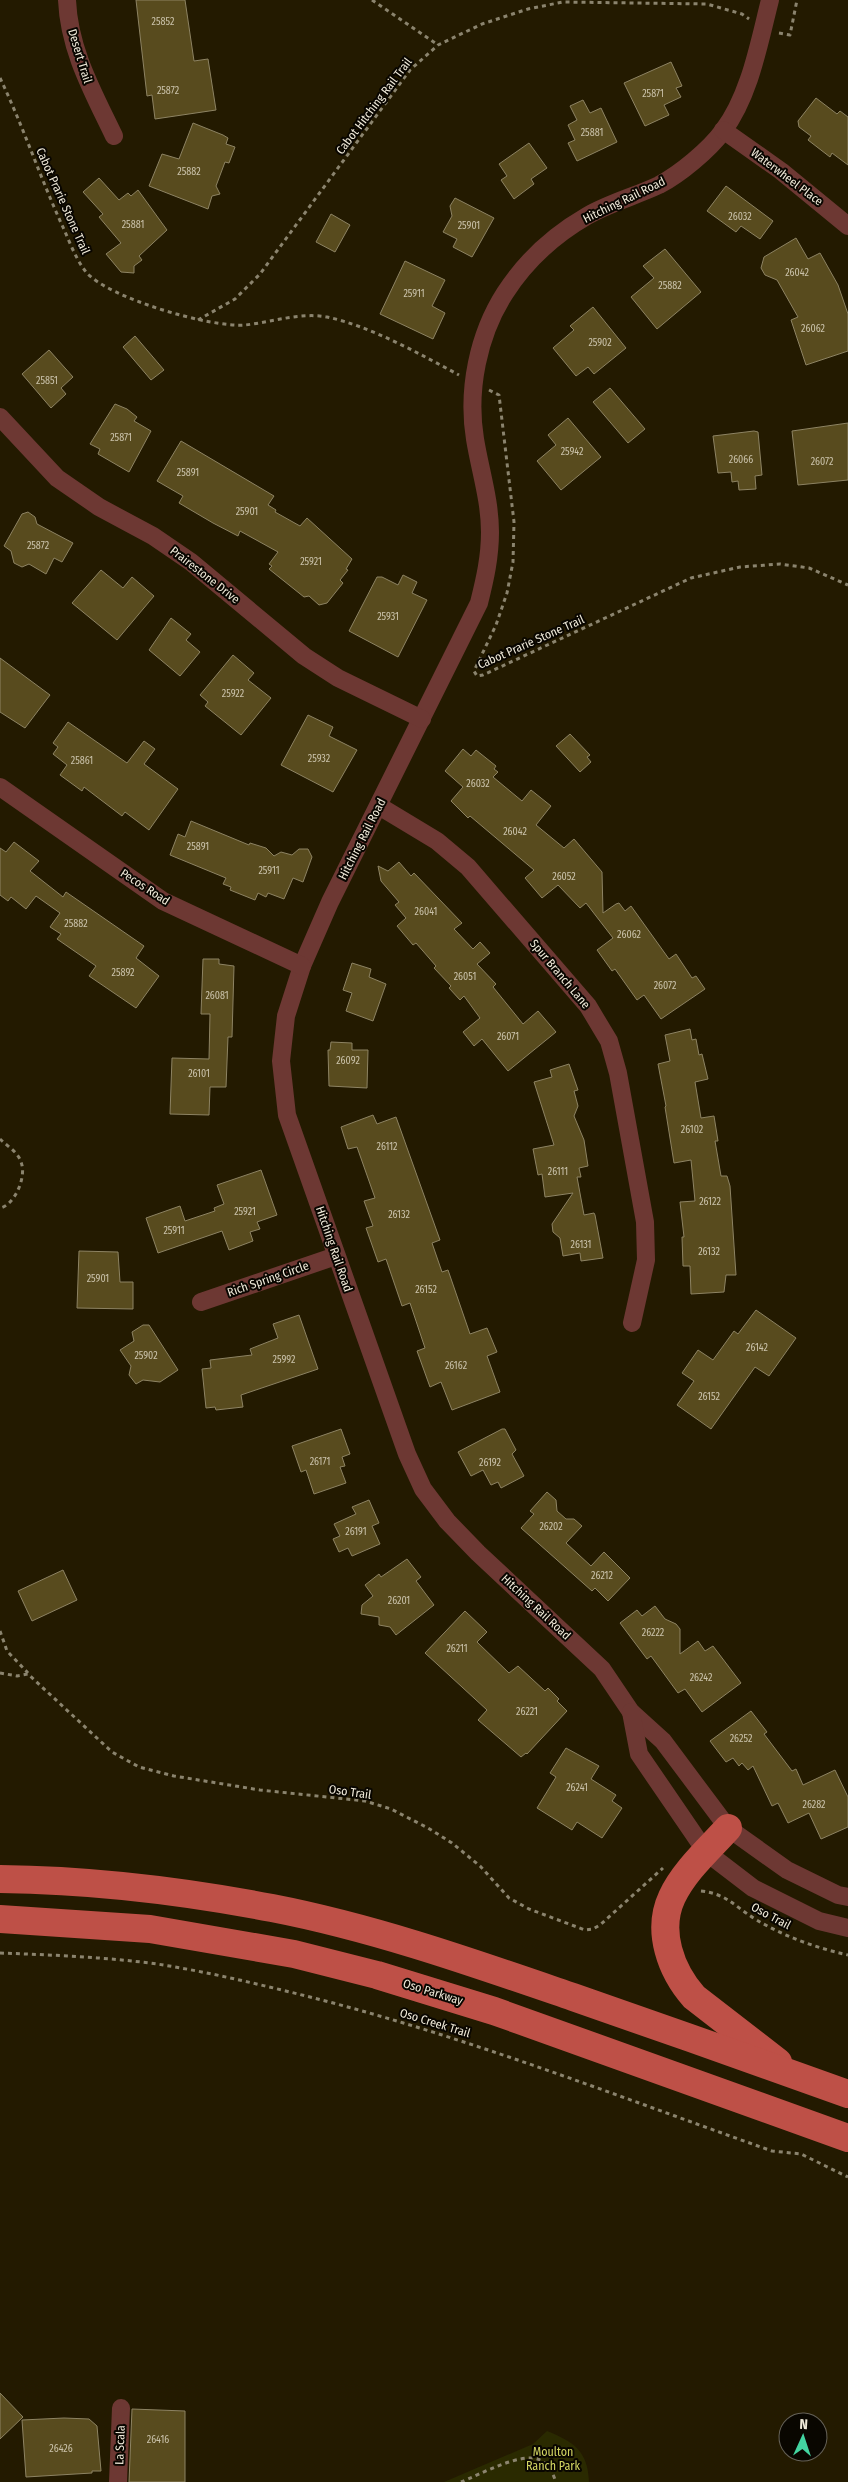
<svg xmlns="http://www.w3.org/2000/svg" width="848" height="2482" viewBox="0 0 848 2482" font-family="'Fira Sans Condensed',sans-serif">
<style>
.green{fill:#2a2a00}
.building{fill:#584b1e;stroke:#8d8363}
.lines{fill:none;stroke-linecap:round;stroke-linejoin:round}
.path{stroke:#8b846e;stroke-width:3;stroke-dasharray:4 4;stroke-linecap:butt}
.street{stroke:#6d3833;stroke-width:18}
.primary{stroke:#be5047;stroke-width:28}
.labels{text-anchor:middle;stroke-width:4;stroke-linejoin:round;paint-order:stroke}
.number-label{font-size:10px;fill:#cac2aa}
.street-label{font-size:12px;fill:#f0ead9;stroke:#090600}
.park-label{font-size:12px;fill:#d3d662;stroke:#090600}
</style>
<rect width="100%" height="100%" fill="#231a00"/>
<!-- green -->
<path class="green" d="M547,2431C574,2442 588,2451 589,2482H444L533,2444Z"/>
<!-- building -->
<g class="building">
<polygon points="136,0 185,0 194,61 208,59 216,110 155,119 152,95 147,96"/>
<polygon points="671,62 682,86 676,88 681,97 664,105 669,115 645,126 624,83"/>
<polygon points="816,98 837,114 840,111 848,117 848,165 832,153 830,157 808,140 811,136 799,127 798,121"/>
<polygon points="583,100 590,113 601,108 617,142 577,161 568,143 575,140 568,125 577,120 570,106"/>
<polygon points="193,123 223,135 228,138 226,144 235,147 229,163 225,162 216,186 220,194 212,196 208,209 149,186 162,154 179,159"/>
<polygon points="529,143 547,168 531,179 534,184 514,199 501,180 507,176 499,164"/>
<polygon points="99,178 119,200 128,193 131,196 138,190 167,230 139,256 142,260 134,266 134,273 121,272 106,254 121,243 99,217 103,214 83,192"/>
<polygon points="726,186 773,221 760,239 741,226 736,232 707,211"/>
<polygon points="455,198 494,218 472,257 453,247 457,239 443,232 452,216 450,206"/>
<polygon points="331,214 350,225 335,252 316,242"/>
<polygon points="796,238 808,259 820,253 838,285 848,314 848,351 806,365 791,320 798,317 777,280 765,275 761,268 764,257"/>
<polygon points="665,249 701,292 657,329 631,297 654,278 643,266"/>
<polygon points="405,261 445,280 432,306 445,313 433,339 380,314"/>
<polygon points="593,307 626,348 594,374 588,367 576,376 553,348 574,330 570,326"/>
<polygon points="135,336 164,370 151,380 123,347"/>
<polygon points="49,350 73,377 61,388 66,394 51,408 22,374"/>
<polygon points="610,388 645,429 628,443 593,402"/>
<polygon points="115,404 127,409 137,417 134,421 151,431 129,472 98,454 100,449 90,444"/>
<polygon points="568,418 601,457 561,490 537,461 556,445 548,435"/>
<polygon points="848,423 848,480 798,485 792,431"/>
<polygon points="754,431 758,432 762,475 755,476 756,489 739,490 738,481 732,482 731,472 718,473 713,436"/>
<polygon points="181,441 274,496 268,505 276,510 275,512 300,526 307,518 352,559 346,569 348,570 340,580 343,583 327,603 319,605 309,596 304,597 269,569 272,566 269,564 278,552 240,531 238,536 213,523 179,503 183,496 157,481"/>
<polygon points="28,512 35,517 37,524 73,543 62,562 54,558 46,574 29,564 22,567 14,563 11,551 4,546 22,514"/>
<polygon points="101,570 123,588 132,577 154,596 117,640 72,603"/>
<polygon points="403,575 417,582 412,593 427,600 398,657 349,631 377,577 382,577 398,585"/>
<polygon points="171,618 191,634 186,640 200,652 180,676 149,650"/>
<polygon points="233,655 254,673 248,680 271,698 241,735 205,706 208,702 200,695"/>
<polygon points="0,658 50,695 25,728 0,712"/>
<polygon points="308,715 333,727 329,736 357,750 333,792 281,765"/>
<polygon points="68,722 127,763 144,741 155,749 144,764 178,789 149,830 125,812 122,816 84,787 82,791 60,775 67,765 53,754 58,747 53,743"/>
<polygon points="570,734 590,755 587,757 591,762 580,772 556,746"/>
<polygon points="463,749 471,756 476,750 496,766 494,769 498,772 493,777 522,801 531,790 551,806 536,825 564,848 574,839 602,872 603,913 616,904 619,903 625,911 631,906 669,959 676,954 692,978 696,976 705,989 661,1019 644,995 637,1000 615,969 612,971 597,950 613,938 586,903 580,908 558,885 542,898 525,878 534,870 470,816 468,818 451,801 463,787 445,771"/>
<polygon points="191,821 249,845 250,843 266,848 274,856 281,852 292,855 299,849 308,849 312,857 303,882 293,878 284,899 268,893 266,897 258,893 255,900 230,890 231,887 223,884 226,878 170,855 178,834 185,837"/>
<polygon points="14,842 39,861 30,871 63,897 66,892 144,946 136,958 159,976 136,1008 89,976 96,966 57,939 61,934 50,927 60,913 36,896 26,909 11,897 8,901 0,895 0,848 6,852"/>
<polygon points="399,862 411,876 414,873 462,923 454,929 473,949 480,942 490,953 477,964 496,984 493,987 523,1024 538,1011 556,1032 508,1071 482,1039 474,1046 463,1032 480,1018 464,996 460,1000 449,988 451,986 434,968 436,966 416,943 413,945 397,926 406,918 395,905 399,902 381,881 378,866 388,871"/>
<polygon points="203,959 219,959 219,964 234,966 232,1037 228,1037 226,1087 210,1087 209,1115 170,1114 172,1058 209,1059 210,1014 201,1014"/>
<polygon points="352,963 371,969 369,977 386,984 373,1021 346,1011 352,993 343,990"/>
<polygon points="690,1029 692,1040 696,1039 699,1055 702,1054 708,1079 695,1082 701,1118 714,1116 718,1141 715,1141 721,1176 727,1176 730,1186 736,1275 726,1275 724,1292 691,1294 690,1266 683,1266 682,1237 684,1237 680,1202 695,1201 691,1160 674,1163 665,1107 666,1106 658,1064 670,1061 665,1035"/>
<polygon points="331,1042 352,1043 352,1050 368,1050 367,1088 329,1086 328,1050 330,1050"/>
<polygon points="569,1064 578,1090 574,1091 578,1106 574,1116 584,1140 588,1166 579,1168 581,1177 577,1177 584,1215 594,1213 595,1215 603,1258 581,1261 580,1253 563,1256 560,1238 553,1232 552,1224 573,1193 545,1197 542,1174 538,1175 533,1149 554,1145 534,1082 552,1077 550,1070"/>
<polygon points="373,1115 377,1124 396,1117 440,1240 432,1243 442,1272 448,1270 470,1334 487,1328 497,1352 487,1356 500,1392 452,1410 441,1382 430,1387 417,1351 425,1348 410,1303 402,1306 386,1259 378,1262 366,1228 373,1226 364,1201 375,1198 357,1147 348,1149 341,1127"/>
<polygon points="261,1170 277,1215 257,1222 260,1229 250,1232 253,1241 229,1250 222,1231 158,1253 146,1218 180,1206 185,1221 215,1211 214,1208 224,1204 217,1185"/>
<polygon points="79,1251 118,1252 120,1282 133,1282 133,1309 77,1308"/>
<polygon points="756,1310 796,1338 769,1376 755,1367 711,1429 677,1405 694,1381 682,1373 698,1350 713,1360 734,1331 738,1334"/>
<polygon points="299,1315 318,1369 241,1395 243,1407 216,1410 215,1407 206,1408 202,1369 211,1368 210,1360 252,1355 250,1349 278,1338 273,1324"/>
<polygon points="143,1325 149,1325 178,1370 160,1382 143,1380 136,1384 129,1375 131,1366 120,1350 134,1341 132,1332"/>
<polygon points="341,1429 350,1454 342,1457 345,1466 340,1467 346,1483 314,1494 306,1470 301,1472 292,1446"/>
<polygon points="502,1429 505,1429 516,1450 512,1454 524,1476 501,1488 498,1482 491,1485 483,1470 471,1476 458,1452"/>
<polygon points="547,1492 556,1500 557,1511 566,1519 574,1519 582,1526 566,1543 591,1566 604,1552 630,1578 608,1601 595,1588 592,1591 521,1528 534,1514 530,1511"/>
<polygon points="369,1500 379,1523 372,1526 380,1544 352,1556 348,1548 339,1552 333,1539 340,1536 334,1524 356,1514 352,1507"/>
<polygon points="407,1559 421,1577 416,1581 434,1605 396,1635 390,1627 379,1625 379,1617 361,1614 362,1605 373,1596 365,1585 379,1574 381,1577"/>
<polygon points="63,1570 77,1600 32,1621 18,1591"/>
<polygon points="655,1606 665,1619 676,1624 680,1629 680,1654 698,1641 705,1651 713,1646 741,1683 702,1712 685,1689 678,1693 651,1656 647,1659 620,1623 637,1610 642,1616"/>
<polygon points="465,1611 487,1632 477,1642 509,1673 518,1666 545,1691 548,1688 559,1699 557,1701 567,1711 527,1754 526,1753 521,1757 478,1720 487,1710 425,1653"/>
<polygon points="751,1711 767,1732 764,1734 792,1771 796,1769 803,1785 835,1770 848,1797 848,1827 821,1839 809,1813 788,1823 778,1803 772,1806 753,1766 748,1770 742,1763 739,1766 733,1758 726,1762 710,1741"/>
<polygon points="566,1748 599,1766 591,1779 616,1795 612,1801 622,1808 602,1838 577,1822 572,1830 537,1808 556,1777 550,1773"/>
<polygon points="0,2393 23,2417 0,2439"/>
<polygon points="132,2409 185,2411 185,2482 129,2482"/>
<polygon points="64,2418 89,2419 97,2426 101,2471 92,2471 92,2473 26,2477 22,2420"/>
</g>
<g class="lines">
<!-- path -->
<g class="path">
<polyline points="372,0 438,45"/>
<polyline points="779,33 790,35 797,0"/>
<path d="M0,78C23,126 40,177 62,225C69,240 75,258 86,272C108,298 211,328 245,325C273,322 300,312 327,317C370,326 420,354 459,375"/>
<polyline points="198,320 235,299 260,274 410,70 438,45 482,24 528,9 563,2 707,4 742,14 749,19"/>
<polyline points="489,390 499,395 514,522 513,562 507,593 496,625 474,671 477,676 483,675 691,578 740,567 780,564 809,568 848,585"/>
<path d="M0,1139C7,1146 18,1152 21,1162C27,1176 15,1205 0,1208"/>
<polyline points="0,1631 7,1651 28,1673"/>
<polyline points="0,1673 17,1676 28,1674 112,1752 139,1767 174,1776 260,1790 365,1801 391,1809 428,1828 452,1843 480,1866 509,1898 529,1909 585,1930 593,1929 600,1925 663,1868"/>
<path d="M701,1891C727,1894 734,1906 755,1919C783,1936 816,1948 848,1955"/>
<path d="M0,1953C52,1955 105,1957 157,1964C209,1972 262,1985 314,1998C470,2038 620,2097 772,2151L801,2154L848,2177"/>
<path d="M461,2482C479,2475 522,2451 540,2460C549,2464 553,2474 556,2482"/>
</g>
<!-- street -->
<g class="street">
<path d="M67,0C69,50 93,92 114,136"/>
<path d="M770,0C759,43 750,95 723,131C709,150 680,174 659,185C636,196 609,203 587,216C554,235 525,262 505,293C478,335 467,390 475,439C480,470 490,500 490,532C490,557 485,579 479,603L330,902L302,966L286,1016L281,1061L287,1115L407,1454L423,1489L447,1521L478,1553L602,1669L631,1712L663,1741L728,1828L787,1870L838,1895L848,1897"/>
<polyline points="723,130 781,171 848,226"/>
<polyline points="0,417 57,478 99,507 153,536 191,562 304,656 338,678 422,719"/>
<polyline points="0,787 163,901 302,966"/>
<polyline points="379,806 437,841 468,867 588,1006 609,1041 618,1073 645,1222 646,1260 632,1323"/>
<polyline points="201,1302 336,1256"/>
<polyline points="631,1712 639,1754 706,1852 753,1888 819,1921 848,1928"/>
<polyline points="118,2482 121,2408"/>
</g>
<!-- primary -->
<g class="primary">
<path d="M728,1828C709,1849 684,1871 672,1897C656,1931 671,1971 694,1997L778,2062"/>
<path d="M0,1879C91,1880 183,1891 272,1908C375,1928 474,1963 573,1997C665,2029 756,2061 848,2094"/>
<polyline points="0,1919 150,1929 294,1954 377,1975 494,2011 848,2138"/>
</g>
</g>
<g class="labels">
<!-- number labels -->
<g class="number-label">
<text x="163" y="25">25852</text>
<text x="168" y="94">25872</text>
<text x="653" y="97">25871</text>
<text x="592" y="136">25881</text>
<text x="189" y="175">25882</text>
<text x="740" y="220">26032</text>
<text x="133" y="228">25881</text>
<text x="469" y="229">25901</text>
<text x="797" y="276">26042</text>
<text x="670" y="289">25882</text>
<text x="414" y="297">25911</text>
<text x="813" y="332">26062</text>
<text x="600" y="346">25902</text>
<text x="47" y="384">25851</text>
<text x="121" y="441">25871</text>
<text x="572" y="455">25942</text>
<text x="741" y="463">26066</text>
<text x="822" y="465">26072</text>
<text x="188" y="476">25891</text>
<text x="247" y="515">25901</text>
<text x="38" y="549">25872</text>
<text x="311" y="565">25921</text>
<text x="388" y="620">25931</text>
<text x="233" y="697">25922</text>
<text x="319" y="762">25932</text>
<text x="82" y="764">25861</text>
<text x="478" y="787">26032</text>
<text x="515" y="835">26042</text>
<text x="198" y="850">25891</text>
<text x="269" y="874">25911</text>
<text x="564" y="880">26052</text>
<text x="426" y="915">26041</text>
<text x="76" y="927">25882</text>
<text x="629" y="938">26062</text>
<text x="123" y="976">25892</text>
<text x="465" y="980">26051</text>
<text x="665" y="989">26072</text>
<text x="217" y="999">26081</text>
<text x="508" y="1040">26071</text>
<text x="348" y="1064">26092</text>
<text x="199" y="1077">26101</text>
<text x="692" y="1133">26102</text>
<text x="387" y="1150">26112</text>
<text x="558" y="1175">26111</text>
<text x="710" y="1205">26122</text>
<text x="245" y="1215">25921</text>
<text x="399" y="1218">26132</text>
<text x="174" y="1234">25911</text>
<text x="581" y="1248">26131</text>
<text x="709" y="1255">26132</text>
<text x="98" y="1282">25901</text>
<text x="426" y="1293">26152</text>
<text x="757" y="1351">26142</text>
<text x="146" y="1359">25902</text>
<text x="284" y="1363">25992</text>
<text x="456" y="1369">26162</text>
<text x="709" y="1400">26152</text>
<text x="320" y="1465">26171</text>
<text x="490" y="1466">26192</text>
<text x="551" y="1530">26202</text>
<text x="356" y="1535">26191</text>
<text x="602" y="1579">26212</text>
<text x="399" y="1604">26201</text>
<text x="653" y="1636">26222</text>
<text x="457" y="1652">26211</text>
<text x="701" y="1681">26242</text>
<text x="527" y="1715">26221</text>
<text x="741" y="1742">26252</text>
<text x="577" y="1791">26241</text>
<text x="814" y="1808">26282</text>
<text x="158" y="2443">26416</text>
<text x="61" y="2452">26426</text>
</g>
<!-- street labels -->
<g class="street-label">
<text transform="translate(80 56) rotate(73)" y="4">Desert Trail</text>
<text transform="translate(374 106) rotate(-53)" y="4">Cabot Hitching Rail Trail</text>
<text transform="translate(787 177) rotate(37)" y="4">Waterwheel Place</text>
<text transform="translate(624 200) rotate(-26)" y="4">Hitching Rail Road</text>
<text transform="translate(63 201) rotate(66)" y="4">Cabot Prarie Stone Trail</text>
<text transform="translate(205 575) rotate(38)" y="4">Prairestone Drive</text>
<text transform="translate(531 642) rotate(-24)" y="4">Cabot Prarie Stone Trail</text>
<text transform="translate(362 839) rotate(-63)" y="4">Hitching Rail Road</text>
<text transform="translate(145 887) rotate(33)" y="4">Pecos Road</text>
<text transform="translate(560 974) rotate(50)" y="4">Spur Branch Lane</text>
<text transform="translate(334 1249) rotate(71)" y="4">Hitching Rail Road</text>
<text transform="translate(268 1279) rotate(-19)" y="4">Rich Spring Circle</text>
<text transform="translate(536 1607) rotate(43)" y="4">Hitching Rail Road</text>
<text transform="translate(350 1792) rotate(8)" y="4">Oso Trail</text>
<text transform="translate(771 1916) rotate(28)" y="4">Oso Trail</text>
<text transform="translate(433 1992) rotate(17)" y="4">Oso Parkway</text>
<text transform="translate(435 2023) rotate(17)" y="4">Oso Creek Trail</text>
<text transform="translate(120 2445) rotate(-88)" y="4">La Scala</text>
</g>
<!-- park labels -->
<g class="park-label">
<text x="553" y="2456">Moulton<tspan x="553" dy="14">Ranch Park</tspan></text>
</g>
</g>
<!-- north arrow -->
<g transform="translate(803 2437) rotate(3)"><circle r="24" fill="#090600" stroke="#656157"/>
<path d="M0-4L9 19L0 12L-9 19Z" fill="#43d4a0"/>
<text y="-8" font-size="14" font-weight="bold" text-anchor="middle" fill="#f0ead9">N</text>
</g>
</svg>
